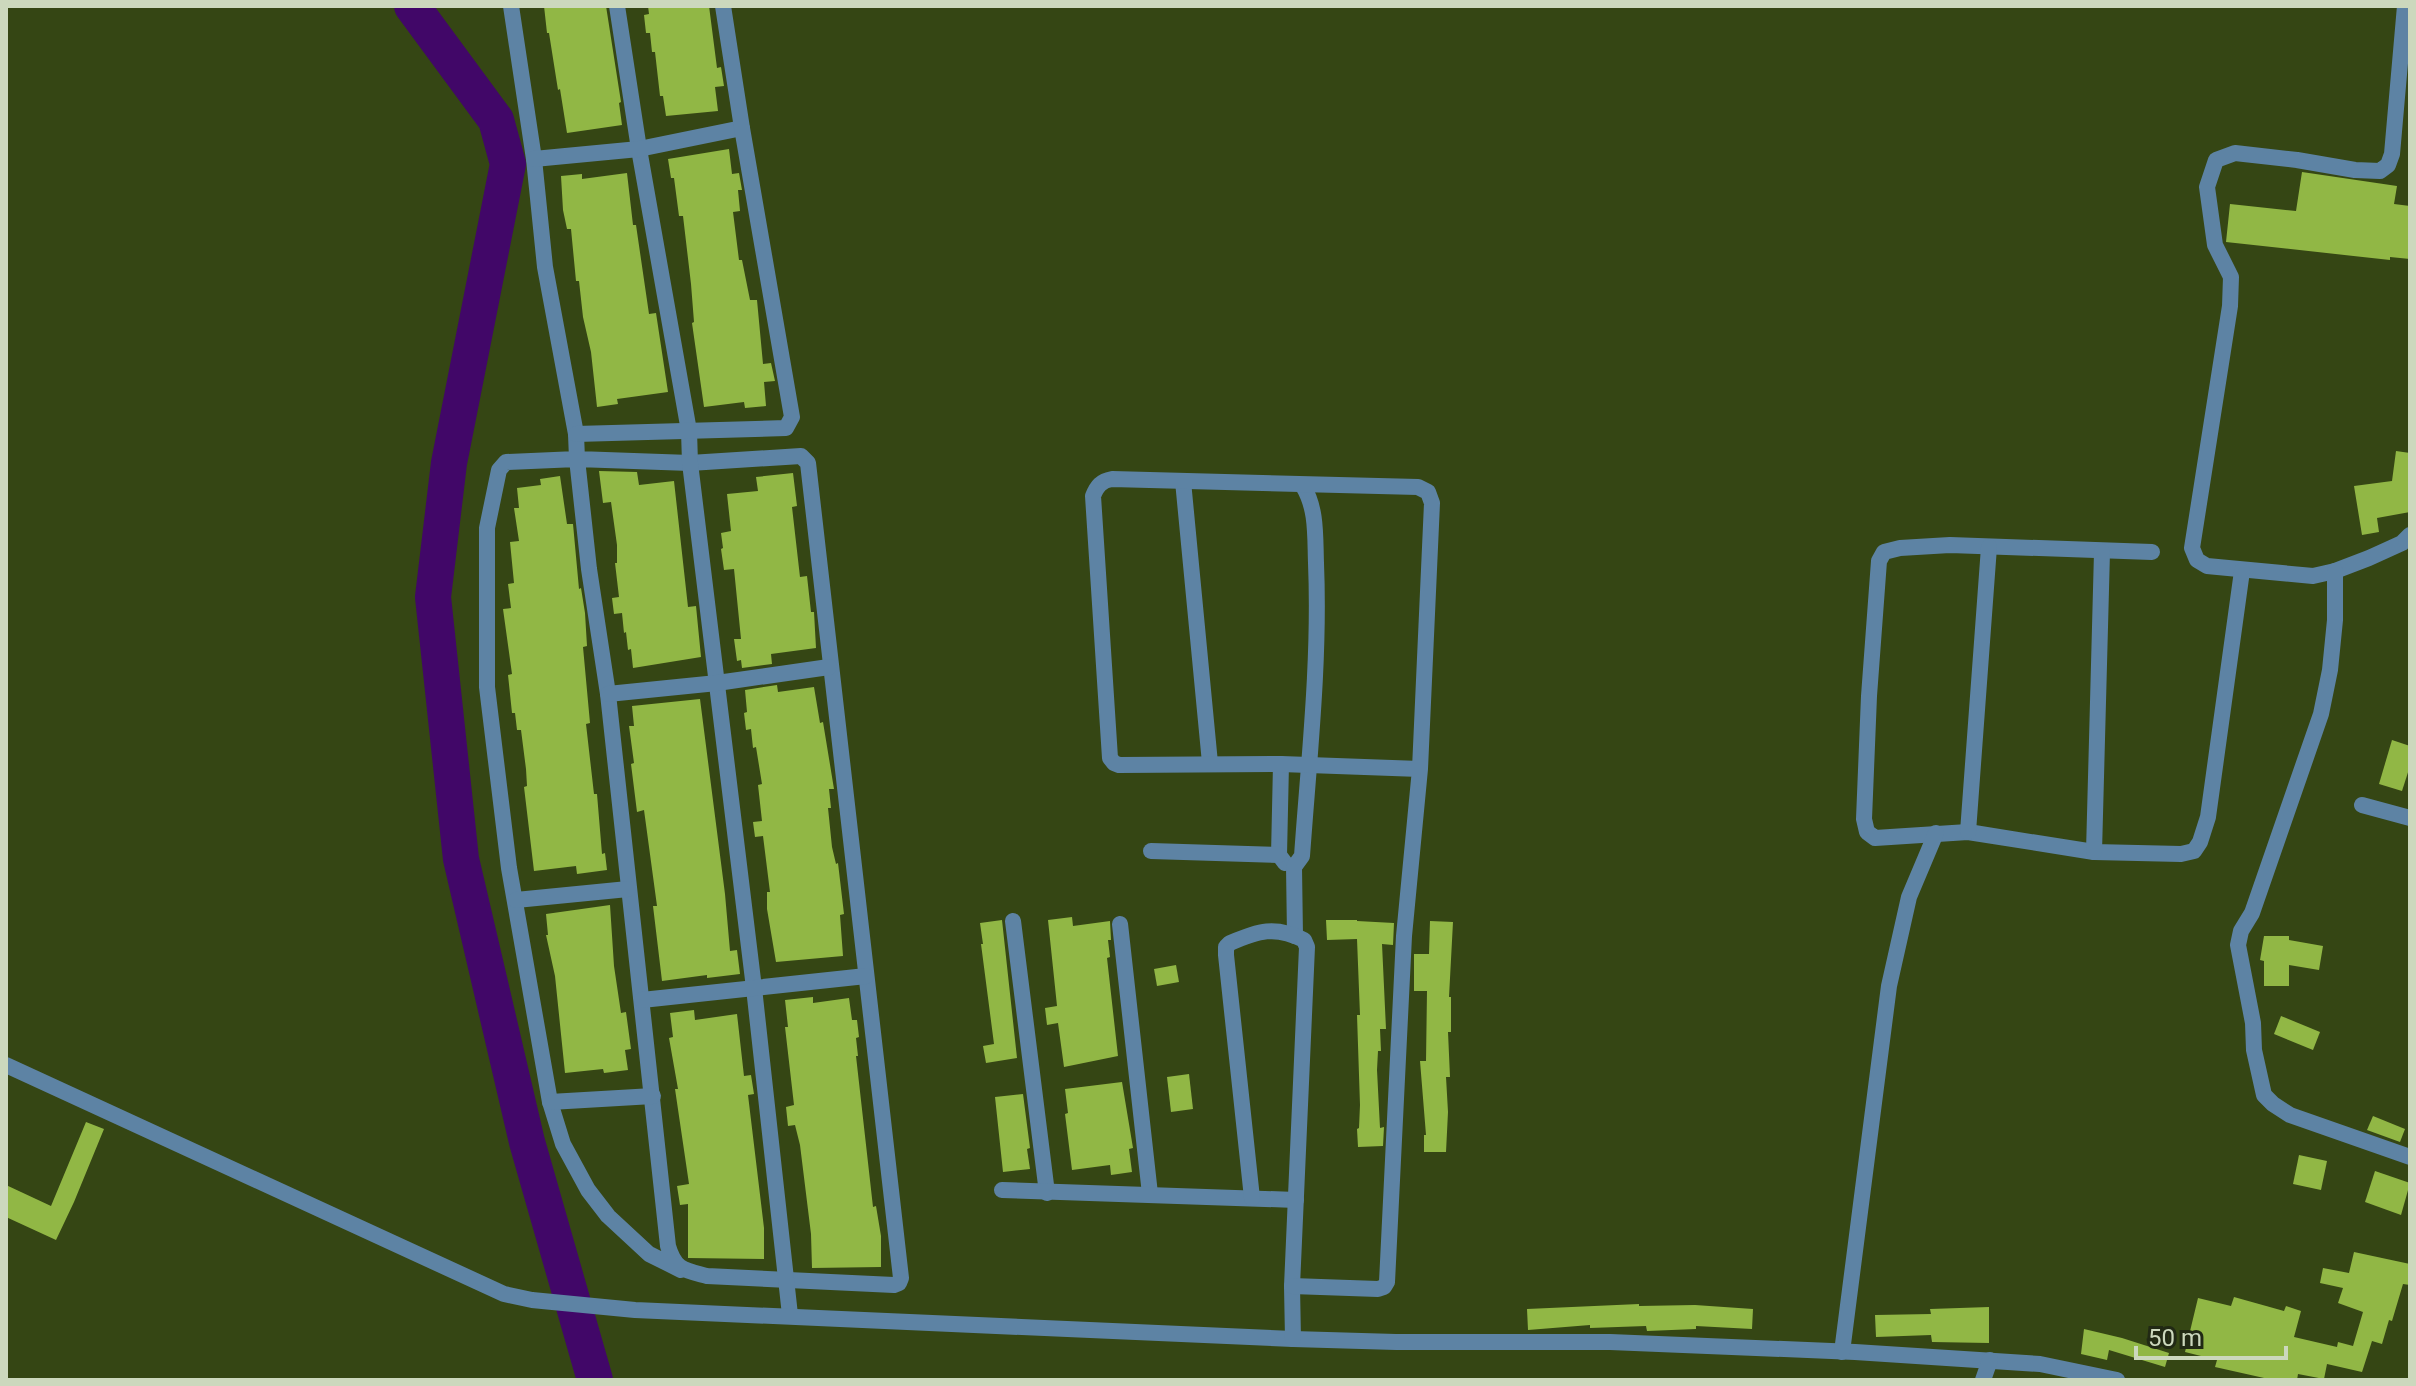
<svg xmlns="http://www.w3.org/2000/svg" width="2416" height="1386" viewBox="0 0 2416 1386" font-family="Roboto,sans-serif">
<style>
.lines{fill:none;stroke-linecap:round;stroke-linejoin:round}
.river{stroke:#410768;stroke-width:36}
.building{fill:#91b745}
.minor{stroke:#5d83a4;stroke-width:16}
</style>
<rect width="100%" height="100%" fill="#354614"/>
<g class="lines">
<!-- river -->
<polyline class="river" points="412,6 496,120 508,164 449,463 433,597 461,859 527,1142 595,1380"/>
</g>
<!-- building -->
<g class="building">
<polygon points="544,6 606,6 621,102 619,103 622,125 567,133 560,89 558,90 549,33 547,33"/>
<polygon points="648,6 709,6 717,68 721,67 724,86 715,87 718,111 666,116 663,96 660,96 655,52 652,52 650,33 646,33 644,15 649,14"/>
<polygon points="729,149 732,174 739,173 742,190 738,190 740,211 733,212 739,260 742,260 750,300 757,300 763,364 771,363 775,381 764,382 766,406 745,408 744,402 704,407 692,323 694,322 691,284 683,216 679,216 674,178 671,178 668,159"/>
<polygon points="2302,172 2397,186 2394,204 2410,206 2410,259 2390,257 2390,260 2226,242 2230,204 2296,211"/>
<polygon points="627,173 633,225 636,225 649,314 656,313 668,392 617,399 618,404 597,407 591,352 583,317 579,281 576,281 571,229 567,229 563,210 561,176 582,174 582,179"/>
<polygon points="2396,451 2410,453 2410,512 2377,518 2379,532 2362,535 2354,486 2392,481"/>
<polygon points="599,471 637,472 639,485 674,481 688,607 696,606 701,657 633,668 631,649 628,650 626,632 624,633 622,613 614,614 612,598 619,597 615,563 617,563 617,545 611,502 603,503"/>
<polygon points="793,473 797,506 792,507 800,577 807,576 811,612 814,612 816,648 771,654 772,664 742,668 741,660 737,661 734,639 741,639 734,569 724,570 721,549 723,548 721,533 731,531 727,494 758,491 756,477"/>
<polygon points="560,476 567,524 573,524 579,589 581,588 585,613 587,646 583,647 590,723 586,724 594,794 597,794 602,854 605,853 607,870 577,874 576,866 534,871 524,787 527,786 526,769 521,730 517,730 515,713 512,713 508,675 512,674 503,609 511,608 508,584 514,583 510,542 519,541 514,508 519,508 517,488 541,485 540,479"/>
<polygon points="777,685 778,692 814,687 820,723 823,722 834,789 829,789 831,808 828,808 832,847 836,864 838,863 844,914 840,915 843,956 776,962 767,909 767,892 770,892 763,836 755,837 753,822 762,821 758,785 762,784 756,747 753,748 751,729 746,730 744,713 747,712 745,690"/>
<polygon points="700,699 725,894 730,951 737,950 740,974 707,978 707,975 662,981 653,906 657,906 644,810 637,812 631,764 634,763 629,726 634,726 632,706"/>
<polygon points="2392,740 2410,746 2410,766 2402,791 2379,784"/>
<polygon points="610,905 614,966 621,1013 626,1012 631,1049 625,1050 628,1070 604,1073 603,1069 565,1073 555,976 546,935 548,935 546,914"/>
<polygon points="1072,917 1073,926 1110,921 1111,940 1108,940 1110,957 1107,958 1118,1056 1064,1067 1058,1023 1047,1025 1045,1008 1057,1006 1048,920"/>
<polygon points="1002,920 1017,1058 986,1063 983,1046 994,1044 981,944 983,944 980,923"/>
<polygon points="1326,920 1357,920 1357,921 1394,923 1393,945 1382,944 1386,1029 1380,1029 1381,1051 1378,1051 1377,1070 1380,1128 1384,1127 1383,1146 1358,1147 1357,1129 1359,1128 1360,1105 1357,1015 1360,1015 1357,939 1327,940"/>
<polygon points="1430,921 1453,922 1449,997 1451,997 1451,1032 1448,1032 1450,1077 1446,1077 1448,1112 1446,1152 1424,1152 1424,1135 1426,1135 1420,1061 1426,1061 1427,991 1414,991 1414,954 1429,954"/>
<polygon points="2264,936 2289,936 2289,940 2323,946 2319,970 2289,965 2289,986 2264,986 2264,961 2260,960"/>
<polygon points="1176,965 1179,982 1157,986 1154,969"/>
<polygon points="813,997 813,1003 849,998 852,1020 857,1020 859,1037 856,1038 858,1056 856,1056 873,1207 876,1206 881,1236 881,1267 812,1268 811,1234 800,1145 795,1125 788,1126 786,1107 794,1105 785,1027 788,1027 785,1000"/>
<polygon points="694,1010 695,1020 737,1014 744,1076 751,1075 754,1094 748,1095 764,1228 764,1259 688,1258 688,1204 680,1205 677,1186 689,1184 675,1089 678,1089 669,1038 673,1037 670,1013"/>
<polygon points="2281,1016 2320,1032 2313,1050 2274,1034"/>
<polygon points="1189,1074 1193,1109 1171,1112 1167,1077"/>
<polygon points="1122,1082 1133,1148 1129,1149 1132,1172 1111,1175 1110,1165 1072,1170 1065,1114 1068,1113 1065,1089"/>
<polygon points="1023,1094 1030,1148 1027,1149 1030,1169 1003,1172 995,1097"/>
<polygon points="2373,1116 2405,1129 2400,1142 2367,1130"/>
<polygon points="86,1122 104,1129 74,1202 56,1240 6,1217 6,1185 51,1206"/>
<polygon points="2299,1155 2327,1161 2321,1190 2293,1184"/>
<polygon points="2375,1171 2410,1183 2401,1215 2365,1202"/>
<polygon points="2354,1252 2410,1264 2410,1285 2403,1284 2392,1321 2389,1320 2382,1344 2372,1341 2362,1372 2327,1364 2324,1379 2298,1374 2297,1380 2273,1380 2215,1367 2217,1360 2185,1352 2198,1298 2231,1306 2234,1297 2284,1311 2286,1306 2301,1311 2294,1337 2337,1347 2338,1342 2353,1346 2363,1312 2338,1303 2343,1288 2320,1283 2323,1268 2349,1273"/>
<polygon points="1639,1304 1639,1306 1695,1305 1753,1309 1752,1329 1696,1326 1696,1329 1647,1331 1646,1326 1590,1328 1590,1325 1528,1330 1527,1309"/>
<polygon points="1989,1307 1989,1343 1932,1342 1931,1335 1876,1337 1875,1315 1931,1314 1930,1309"/>
<polygon points="2084,1329 2122,1338 2169,1353 2165,1367 2109,1350 2107,1360 2081,1354"/>
</g>
<g class="lines">
<!-- minor -->
<g class="minor">
<path d="M511,6L534,159L545,267L576,434L577,459L589,569L608,694L668,1246C675,1270 684,1270 707,1276L894,1285L899,1283L901,1278L808,463L801,456L690,463L577,459L506,462L499,470L487,528V687L509,868L550,1102L563,1144L588,1190L608,1216L649,1254L681,1270"/>
<polyline points="617,6 639,149 689,431 690,463 754,988 790,1315"/>
<polyline points="2405,6 2392,154 2388,165 2380,171 2355,170 2297,160 2235,153 2216,160 2207,187 2215,245 2231,277 2230,306 2192,548 2197,560 2207,566 2313,576 2335,571 2369,558 2402,543 2410,535"/>
<polyline points="534,159 639,149 742,128"/>
<polyline points="576,434 786,428 792,417 742,128 723,6"/>
<polyline points="1183,481 1210,763"/>
<polyline points="2152,552 1950,545 1900,548 1884,552 1879,561 1869,696 1864,819 1867,832 1875,838 1968,832 2094,852 2181,854 2194,851 2200,842 2208,817 2242,571"/>
<polyline points="2335,571 2335,620 2330,670 2321,714 2252,913 2241,931 2238,945 2253,1023 2254,1050 2264,1095 2273,1104 2290,1115 2410,1157"/>
<polyline points="608,694 717,683 829,667"/>
<polyline points="1281,764 1279,855 1285,863"/>
<polyline points="2362,805 2410,818"/>
<polyline points="1968,832 1989,547"/>
<polyline points="1151,851 1279,855"/>
<polyline points="2094,852 2102,552"/>
<polyline points="516,900 628,889"/>
<polyline points="1013,921 1047,1193"/>
<polyline points="1120,924 1150,1194"/>
<path d="M1295,936L1294,867L1302,856C1309,758 1320,661 1316,563C1315,536 1317,509 1303,486"/>
<polyline points="642,1000 866,976"/>
<polyline points="6,1065 504,1294 532,1300 635,1310 1293,1339 1396,1342 1610,1342 1855,1352 2040,1364 2117,1380"/>
<polyline points="550,1102 653,1096"/>
<polyline points="1002,1190 1296,1200"/>
<path d="M1252,1198L1226,955V947L1230,943C1258,931 1275,925 1304,940L1307,947L1292,1286L1293,1339"/>
<path d="M1292,1286L1378,1289L1384,1287L1387,1282L1404,936L1420,769L1432,503L1428,492L1418,487L1112,479C1101,481 1097,486 1093,496L1110,758L1114,763L1119,765L1281,764L1420,769"/>
<polyline points="1842,1352 1889,986 1909,897 1936,833"/>
<polyline points="1983,1380 1990,1360"/>
</g>
</g>
<!-- border -->
<rect width="2416" height="1386" fill="none" stroke="#ccd8bd" stroke-width="16"/>
<!-- scale -->
<path d="M2136 1346v12h150v-12" fill="none" stroke="#ccd8bd" stroke-width="4"/>
<text x="2148" y="1346" font-size="24" fill="#ccd8bd" stroke="#212914" stroke-width="6" paint-order="stroke">50 m</text>
</svg>
